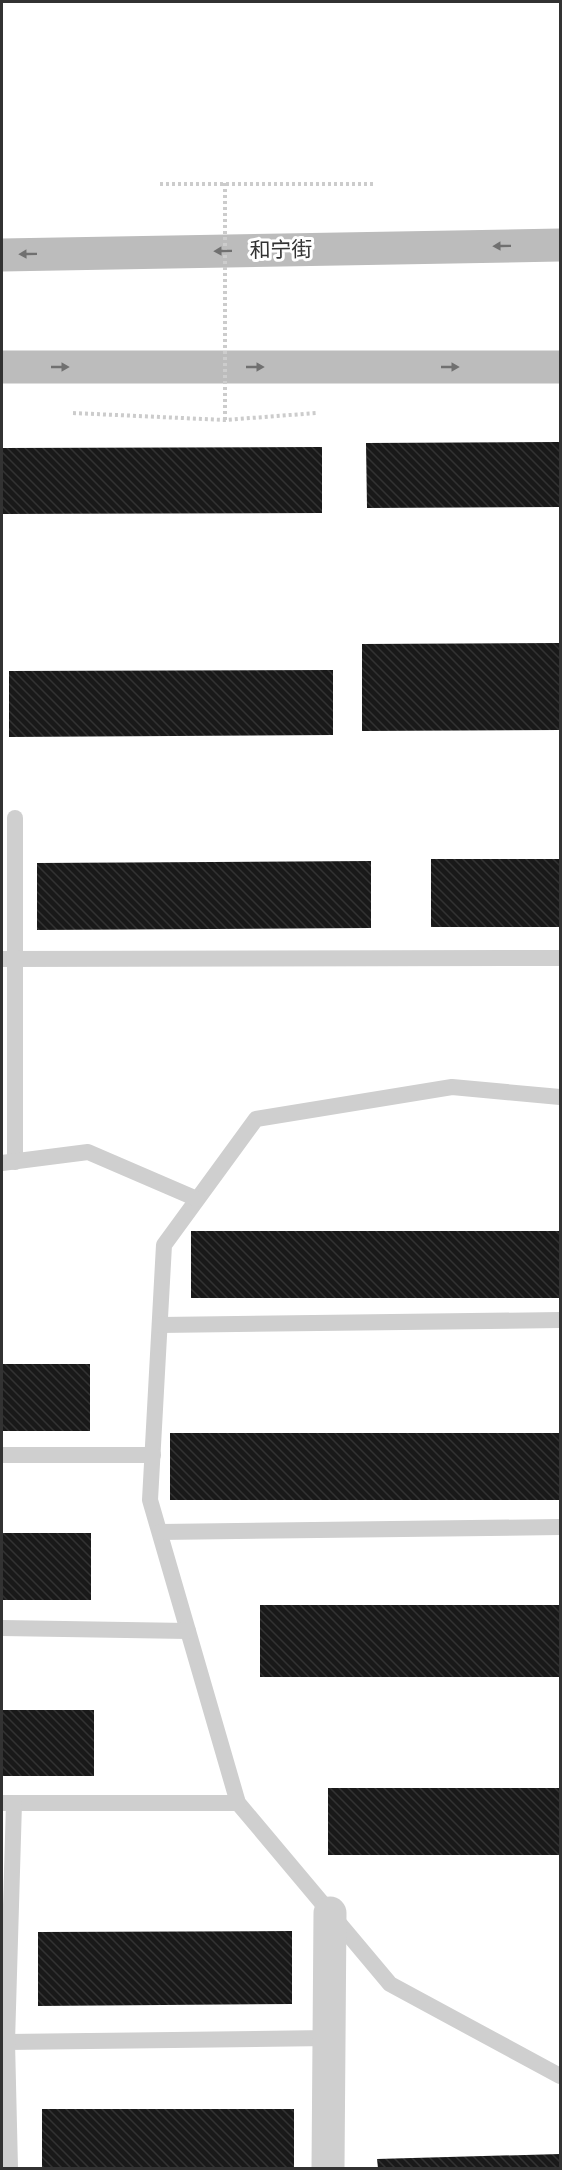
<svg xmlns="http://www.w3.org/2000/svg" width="562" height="2170" viewBox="0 0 562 2170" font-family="Quicksand,'Noto Sans SC',sans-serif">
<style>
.building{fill:url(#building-back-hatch)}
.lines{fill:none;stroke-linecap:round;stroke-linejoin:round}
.path{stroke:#ccc;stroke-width:4;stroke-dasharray:3 3;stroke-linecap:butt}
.service{stroke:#cfcfcf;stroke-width:16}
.minor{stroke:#cfcfcf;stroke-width:33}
.secondary{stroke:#bcbcbc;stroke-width:33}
.path-bridge{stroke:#ccc;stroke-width:4;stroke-dasharray:3 3;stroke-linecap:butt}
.oneway{fill:#707070}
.labels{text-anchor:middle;stroke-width:6;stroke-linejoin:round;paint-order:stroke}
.street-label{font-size:21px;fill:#323232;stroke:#fff}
</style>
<defs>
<pattern id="building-back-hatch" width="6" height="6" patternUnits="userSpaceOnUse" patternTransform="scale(1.5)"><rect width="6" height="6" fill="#191919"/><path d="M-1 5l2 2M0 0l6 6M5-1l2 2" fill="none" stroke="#323232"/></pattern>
</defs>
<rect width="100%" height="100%" fill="#fff"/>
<!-- building -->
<g class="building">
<polygon points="560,442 560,507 367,508 366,443"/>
<polygon points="322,447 322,513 2,514 2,448"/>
<polygon points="560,643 560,730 362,731 362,644"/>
<polygon points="333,670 333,735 9,737 9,671"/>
<rect x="431" y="859" width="129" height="68"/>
<polygon points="371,861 371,928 37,930 37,863"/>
<rect x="191" y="1231" width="369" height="67"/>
<rect x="2" y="1364" width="88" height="67"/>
<rect x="170" y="1433" width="390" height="67"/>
<rect x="2" y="1533" width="89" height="67"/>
<rect x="260" y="1605" width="300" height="72"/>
<rect x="2" y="1710" width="92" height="66"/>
<rect x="328" y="1788" width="232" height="67"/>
<polygon points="292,1931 292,2004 38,2006 38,1932"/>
<rect x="42" y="2109" width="252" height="59"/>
<polygon points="560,2154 560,2168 378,2168 377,2159"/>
</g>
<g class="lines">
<!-- path -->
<g class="path">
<polyline points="160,184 374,184"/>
<polyline points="73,413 225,420 316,413"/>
</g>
<!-- service -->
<g class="service">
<polyline points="15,818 15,1162"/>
<polyline points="2,959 560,958"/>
<polyline points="560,1097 452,1087 256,1119 164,1245 150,1500 238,1803 390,1984 560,2076"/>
<polyline points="2,1163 88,1152 197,1199"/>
<polyline points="160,1325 560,1320"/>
<polyline points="2,1455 153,1455"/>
<polyline points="160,1532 560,1527"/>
<polyline points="2,1628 188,1631"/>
<polyline points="2,1803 238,1803"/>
<polyline points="7,2042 329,2038"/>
<polyline points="10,2168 7,2042 14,1803"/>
</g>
<!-- minor -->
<polyline class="minor" points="328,2168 330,1913"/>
<!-- secondary -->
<g class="secondary">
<polyline points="2,255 560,245"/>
<polyline points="2,367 560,367"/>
</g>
<!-- path-bridge -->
<polyline class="path-bridge" points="225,183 225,420"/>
</g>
<!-- one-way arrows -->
<defs><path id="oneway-solid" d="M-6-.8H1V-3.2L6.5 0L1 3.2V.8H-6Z" transform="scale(1.5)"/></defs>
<g class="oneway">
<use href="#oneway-solid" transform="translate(502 246) rotate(179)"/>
<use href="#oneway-solid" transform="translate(223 251) rotate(179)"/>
<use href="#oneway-solid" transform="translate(28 254) rotate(179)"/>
<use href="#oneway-solid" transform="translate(60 367)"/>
<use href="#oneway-solid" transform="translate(255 367)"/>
<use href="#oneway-solid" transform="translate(450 367)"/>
</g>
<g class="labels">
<!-- street labels -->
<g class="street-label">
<text transform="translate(281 250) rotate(-1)" y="7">和宁街</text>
</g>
</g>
<!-- border -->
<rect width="562" height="2170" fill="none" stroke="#323232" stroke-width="6"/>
</svg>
